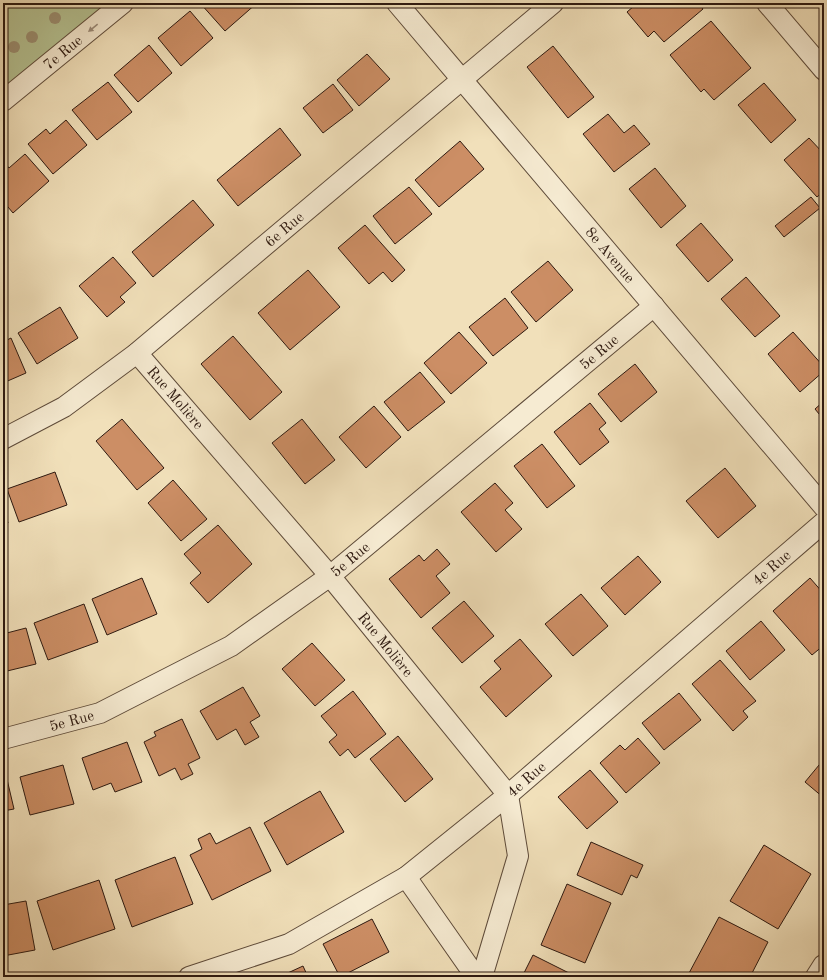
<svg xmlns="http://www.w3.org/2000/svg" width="827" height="980" viewBox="0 0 827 980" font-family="'Old Standard TT',serif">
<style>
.green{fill:#b6c393;stroke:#726e52}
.building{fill:#cc8e65;stroke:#2d1910}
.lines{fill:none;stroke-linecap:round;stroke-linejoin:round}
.minor-casing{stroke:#5e4b3a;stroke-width:22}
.tertiary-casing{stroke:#5e4b3a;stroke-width:24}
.minor{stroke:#f6ebd2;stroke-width:20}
.tertiary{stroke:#f6ebd2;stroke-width:22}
.tree{fill:#9c8f72}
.oneway{fill:#9c8c7b}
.labels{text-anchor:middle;stroke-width:4;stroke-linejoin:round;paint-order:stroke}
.street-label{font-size:15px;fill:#2d1910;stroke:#f6ebd2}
</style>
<rect width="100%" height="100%" fill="#f1e0ba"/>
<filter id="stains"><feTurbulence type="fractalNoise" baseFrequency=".005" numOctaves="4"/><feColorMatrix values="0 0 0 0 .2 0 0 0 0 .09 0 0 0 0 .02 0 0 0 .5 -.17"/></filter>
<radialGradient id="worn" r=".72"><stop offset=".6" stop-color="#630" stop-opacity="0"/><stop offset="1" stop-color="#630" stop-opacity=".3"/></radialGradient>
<!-- green -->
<polygon class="green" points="3,3 123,3 3,101"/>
<!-- building -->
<g class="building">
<polygon points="200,3 257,3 225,31"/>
<polygon points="631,3 699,3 703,9 664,42 654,31 648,37 627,12 634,6"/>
<polygon points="190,11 213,38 181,66 158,38"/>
<polygon points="711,21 751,68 714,100 704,89 701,92 670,55"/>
<polygon points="149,45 172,73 138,102 114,75"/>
<polygon points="553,46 594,97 568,118 527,67"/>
<polygon points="367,54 390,79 359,106 337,80"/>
<polygon points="108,82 132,112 97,140 72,110"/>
<polygon points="764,83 796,120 771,143 738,105"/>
<polygon points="333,84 353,110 323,133 303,108"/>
<polygon points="608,114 624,133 634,125 650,144 614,172 583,134"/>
<polygon points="66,120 87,145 53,174 28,144 46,129 50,134"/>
<polygon points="280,128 301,155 238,206 217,180"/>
<polygon points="809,138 824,154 824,191 817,197 784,160"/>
<polygon points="460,141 484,169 439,207 415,180"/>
<polygon points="25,154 49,181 13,213 3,201 3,165 5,163 9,168"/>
<polygon points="655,168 686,206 661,228 629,189"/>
<polygon points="409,187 432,214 395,244 373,216"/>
<polygon points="811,197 820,208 784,237 775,226"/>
<polygon points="193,200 214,225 153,277 132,252"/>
<polygon points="701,223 733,260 708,282 676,245"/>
<polygon points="365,225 405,270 392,282 383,272 369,284 338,248"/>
<polygon points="113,257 136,283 120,297 125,302 107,317 79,286"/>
<polygon points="548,261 573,290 536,322 511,292"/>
<polygon points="308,270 340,307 290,350 258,313"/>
<polygon points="746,277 780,316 755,337 721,299"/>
<polygon points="505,298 528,328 493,356 469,327"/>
<polygon points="60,307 78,338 37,364 18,333"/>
<polygon points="459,332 487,363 451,394 424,363"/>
<polygon points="793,332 824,367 824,371 800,392 768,354"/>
<polygon points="233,336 282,392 250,420 201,364"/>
<polygon points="11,338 26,373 3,383 3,342"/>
<polygon points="635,364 657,392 621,422 598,394"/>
<polygon points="420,372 445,402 408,431 384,402"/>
<polygon points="824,401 824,420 815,409"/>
<polygon points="590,403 606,423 599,429 609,442 580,465 554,432"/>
<polygon points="374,406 401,437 366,468 339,437"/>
<polygon points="122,419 164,468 137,490 96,441"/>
<polygon points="302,419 335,460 305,484 272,443"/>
<polygon points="542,444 575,486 547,508 514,466"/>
<polygon points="725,468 756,506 718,538 686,501"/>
<polygon points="55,472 67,505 19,522 7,489"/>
<polygon points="173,480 207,519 181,541 148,503"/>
<polygon points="495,483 513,503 505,510 522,529 496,552 461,512"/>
<polygon points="3,506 8,523 3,524"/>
<polygon points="218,525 252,564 208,603 190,583 201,573 184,554"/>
<polygon points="437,549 450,564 436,576 450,593 421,618 389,579 419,555 424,561"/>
<polygon points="638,556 661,582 625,615 601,588"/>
<polygon points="142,578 157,614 107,635 92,599"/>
<polygon points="810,578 824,594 824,645 812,655 773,611"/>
<polygon points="581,594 608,626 573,656 545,624"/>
<polygon points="464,601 494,636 462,663 432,628"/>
<polygon points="84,604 98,642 48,660 34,623"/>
<polygon points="761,621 785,650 750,680 726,651"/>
<polygon points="26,628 36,664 3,672 3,634"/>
<polygon points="520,639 552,676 506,717 480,687 501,669 494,661"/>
<polygon points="312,643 345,680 315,706 282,669"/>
<polygon points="720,660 756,701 743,711 748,717 733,731 692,684"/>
<polygon points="243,687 260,716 250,722 259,737 245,745 236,729 217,740 200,711"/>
<polygon points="353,691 386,734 355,758 348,749 340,756 329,742 337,735 321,716"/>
<polygon points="679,693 701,720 664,750 642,723"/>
<polygon points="182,719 200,758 188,764 193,774 181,780 175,768 159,776 144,742 156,736 154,732"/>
<polygon points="398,736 433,779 405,802 370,759"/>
<polygon points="638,738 660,763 626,793 600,763 620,745 625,750"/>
<polygon points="127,742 142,782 115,792 111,783 93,790 82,758"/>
<polygon points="824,759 824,798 805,782"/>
<polygon points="63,765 74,804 30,815 20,777"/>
<polygon points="590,770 618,802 587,829 558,797"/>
<polygon points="6,775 14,809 3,811 3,776"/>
<polygon points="320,791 344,832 287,865 264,823"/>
<polygon points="250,827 271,871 212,900 190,855 202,849 198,839 210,833 216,844"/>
<polygon points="591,842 643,865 637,878 631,875 622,895 577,875"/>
<polygon points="764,845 811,874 778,929 730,901"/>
<polygon points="175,857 193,904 132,927 115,880"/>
<polygon points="99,880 115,929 53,950 37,901"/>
<polygon points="567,884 611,903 585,963 541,945"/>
<polygon points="26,901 35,950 3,956 3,905"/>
<polygon points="719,917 768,942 750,977 692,977 688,975"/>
<polygon points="372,919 389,952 340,977 323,944"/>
<polygon points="533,955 577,977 522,977"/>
<polygon points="303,966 308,977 279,977"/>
</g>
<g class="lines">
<!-- minor casing -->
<g class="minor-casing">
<g id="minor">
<path id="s1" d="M397,3L824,507"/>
<polyline points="767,3 824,70"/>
<path id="s2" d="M3,101L123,3"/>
<path id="s3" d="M137,353L330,576L508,795L518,856L482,977"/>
<path id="s4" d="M3,439L64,407L137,353L553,3"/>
<path id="s5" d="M3,739L100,713L231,646L330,576L654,306"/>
<polyline points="406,877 476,977"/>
<path id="s6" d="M189,977L289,944L406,877L508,795L824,522"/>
</g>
</g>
<!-- tertiary casing -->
<g class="tertiary-casing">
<polyline id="tertiary" points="817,977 824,966"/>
</g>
<!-- minor -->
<use href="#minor" class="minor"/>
<!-- tertiary -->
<use href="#tertiary" class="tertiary"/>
</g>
<!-- trees -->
<g class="tree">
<circle cx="55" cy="18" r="6"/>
<circle cx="32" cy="37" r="6"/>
<circle cx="14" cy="47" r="6"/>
</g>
<!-- one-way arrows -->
<defs><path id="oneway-solid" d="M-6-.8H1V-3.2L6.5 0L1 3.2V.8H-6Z"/></defs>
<use class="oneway" href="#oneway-solid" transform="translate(93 28) rotate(141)"/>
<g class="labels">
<!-- street labels -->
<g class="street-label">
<text dy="5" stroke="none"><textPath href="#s2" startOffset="77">7e Rue</textPath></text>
<text dy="5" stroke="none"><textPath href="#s4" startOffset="352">6e Rue</textPath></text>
<text dy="5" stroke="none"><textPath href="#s1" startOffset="330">8e Avenue</textPath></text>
<text dy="5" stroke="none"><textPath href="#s5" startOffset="719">5e Rue</textPath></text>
<text dy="5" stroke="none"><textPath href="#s3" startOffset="59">Rue Molière</textPath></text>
<text dy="5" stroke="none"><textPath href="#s5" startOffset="395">5e Rue</textPath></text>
<text dy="5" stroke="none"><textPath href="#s6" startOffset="719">4e Rue</textPath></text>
<text dy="5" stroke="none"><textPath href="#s3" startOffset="383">Rue Molière</textPath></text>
<text dy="5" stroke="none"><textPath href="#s5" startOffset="71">5e Rue</textPath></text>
<text dy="5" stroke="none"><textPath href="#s6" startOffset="395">4e Rue</textPath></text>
</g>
</g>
<!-- margin -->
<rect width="827" height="980" fill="none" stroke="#f1e0ba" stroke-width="16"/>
<rect x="4" y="4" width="819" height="972" fill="none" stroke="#2d1910" stroke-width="2"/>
<rect x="8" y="8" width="811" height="964" fill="none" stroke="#2d1910"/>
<rect width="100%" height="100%" filter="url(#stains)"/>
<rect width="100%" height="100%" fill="url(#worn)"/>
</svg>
